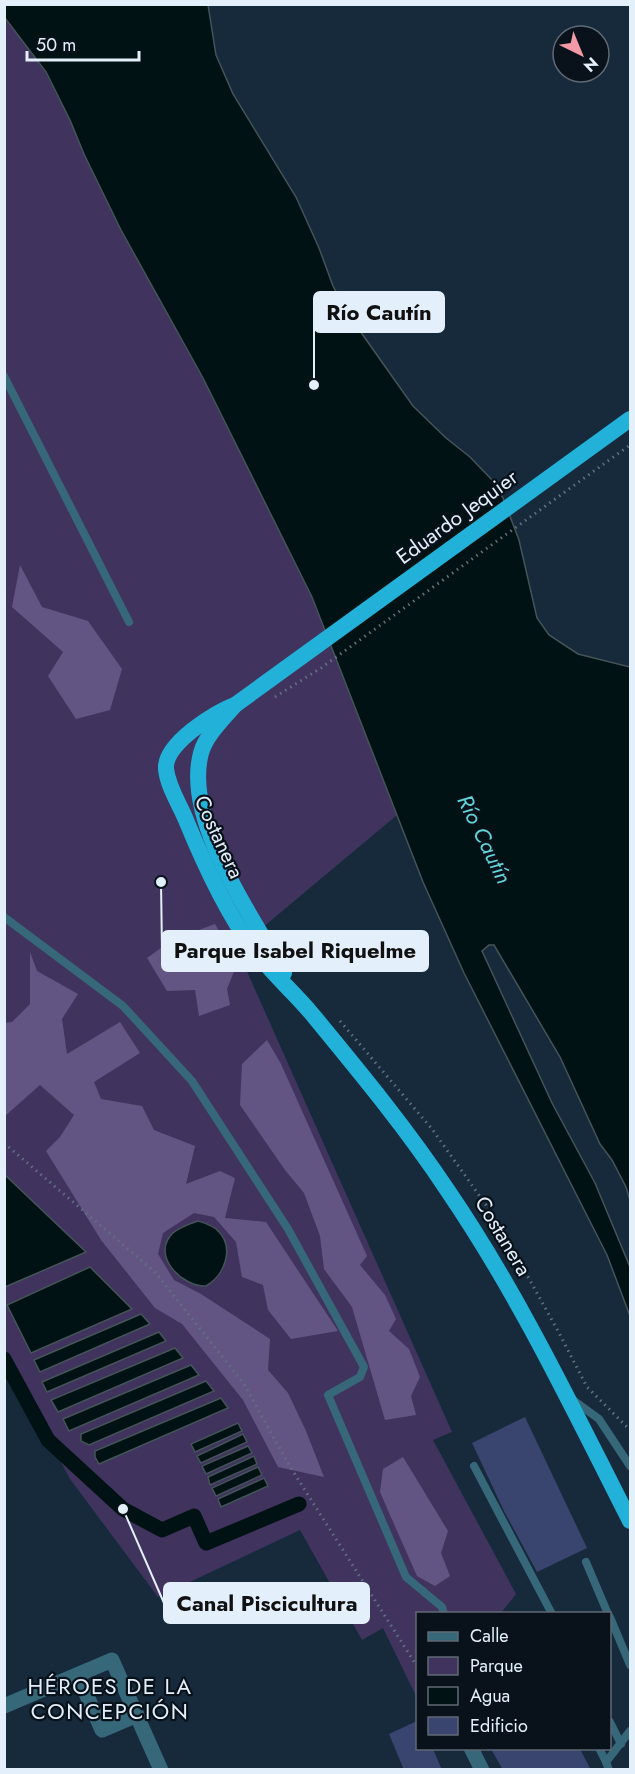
<svg xmlns="http://www.w3.org/2000/svg" width="635" height="1774" viewBox="0 0 635 1774" font-family="Jost,sans-serif">
<style>
.green{fill:#40345e}
.forest{fill:#625583}
.water{fill:#001213;stroke:#445459;stroke-width:1.5}
.lines{fill:none;stroke-linecap:round;stroke-linejoin:round}
.canal{stroke:#001213;stroke-width:15}
.building{fill:#39446f}
.path{stroke:#607181;stroke-width:3;stroke-dasharray:1.5 4.5;stroke-linecap:butt}
.service{stroke:#366879;stroke-width:8}
.minor{stroke:#366879;stroke-width:15}
.trunk{stroke:#22b2d9;stroke-width:16}
.labels{text-anchor:middle;stroke-width:4.5;stroke-linejoin:round;paint-order:stroke}
.street-label{font-size:21px;fill:#e3effb;stroke:#09121a}
.water-label{font-size:22px;font-style:italic;fill:#60d4d6;stroke:#09121a}
.neighbourhood-label{font-size:22px;letter-spacing:1.5px;fill:#e3effb;stroke:#09121a}
.leader{fill:none;stroke:#e3effb;stroke-width:2}
.callout-dot{fill:#e3effb;stroke:#09121a;stroke-width:2}
.callout{fill:#e3effb;stroke:#e3effb;stroke-width:2}
.callout-label{font-size:22px;text-anchor:middle;font-weight:bold;fill:#111}
</style>
<rect width="100%" height="100%" fill="#162a3c"/>
<!-- green -->
<polygon class="green" points="5,18 45,72 70,120 84,154 121,230 203,378 312,597 397,815 237,949 452,1432 433,1440 516,1594 501,1613 418,1614 417,1698 383,1628 362,1640 300,1530 158,1597 70,1479 5,1359"/>
<!-- forest -->
<g class="forest">
<polygon points="20,565 42,607 88,621 122,669 110,710 76,719 48,676 63,652 12,607"/>
<polygon points="215,924 237,964 227,989 230,1005 199,1016 195,990 167,991 147,958 172,940"/>
<polygon points="30,952 37,971 78,994 62,1019 67,1054 120,1022 140,1053 94,1082 101,1099 142,1106 154,1130 195,1146 186,1184 220,1171 235,1178 225,1218 266,1222 338,1331 291,1339 268,1310 263,1285 242,1277 236,1242 214,1217 194,1213 163,1233 158,1254 174,1280 201,1294 270,1339 268,1370 288,1393 306,1431 324,1477 278,1467 243,1400 182,1324 155,1308 101,1240 46,1151 60,1137 74,1115 40,1085 5,1116 5,1023 12,1022 30,1004"/>
<polygon points="267,1040 281,1064 367,1256 360,1265 385,1295 396,1319 389,1331 409,1349 420,1377 411,1396 416,1415 385,1420 352,1307 324,1269 320,1236 304,1193 285,1170 240,1105 242,1064"/>
<polygon points="403,1457 448,1531 441,1553 450,1576 435,1586 417,1576 390,1515 380,1492 383,1469"/>
</g>
<!-- water -->
<g class="water">
<polygon points="5,5 208,5 216,55 233,94 296,197 319,248 333,286 348,314 413,406 446,438 470,457 493,481 503,498 519,540 537,618 549,635 578,654 630,667 630,1200 626,1187 612,1160 600,1144 560,1057 494,945 489,945 482,951 552,1103 595,1183 630,1267 630,1316 607,1255 464,973 423,882 312,597 203,378 121,230 84,154 70,120 46,72 5,18"/>
<polygon points="4,1175 5,1175 86,1252 5,1287"/>
<path d="M198,1221C204,1223 211,1225 216,1229C236,1246 225,1275 206,1286C182,1287 150,1255 173,1233C180,1227 189,1224 198,1221Z"/>
<polygon points="90,1267 132,1309 31,1353 7,1305"/>
<polygon points="141,1314 150,1324 40,1372 34,1360"/>
<polygon points="159,1332 166,1341 47,1392 42,1382"/>
<polygon points="175,1348 183,1358 58,1412 51,1400"/>
<polygon points="191,1365 199,1375 69,1431 63,1419"/>
<polygon points="206,1381 214,1391 89,1445 81,1441 81,1434"/>
<polygon points="221,1398 228,1408 99,1464 95,1457 95,1451"/>
<polygon points="238,1423 242,1431 195,1452 191,1444"/>
<polygon points="243,1434 247,1442 201,1463 197,1456"/>
<polygon points="248,1446 252,1453 206,1474 202,1466"/>
<polygon points="254,1456 257,1464 210,1485 208,1477"/>
<polygon points="258,1467 262,1475 216,1496 212,1488"/>
<polygon points="264,1478 268,1486 221,1507 218,1499"/>
</g>
<g class="lines">
<!-- canal -->
<polyline class="canal" points="4,1359 48,1440 123,1509 162,1530 194,1516 206,1543 299,1504"/>
</g>
<!-- building -->
<g class="building">
<polygon points="525,1417 587,1548 537,1572 504,1511 472,1443"/>
<polygon points="417,1721 417,1749 433,1749 442,1770 404,1770 389,1734"/>
<polygon points="491,1749 580,1749 591,1770 503,1770"/>
</g>
<g class="lines">
<!-- path -->
<g class="path">
<polyline points="275,697 321,668 630,445"/>
<polyline points="340,1021 432,1129 496,1219 558,1331 587,1387 630,1430"/>
<polyline points="4,1143 155,1272 244,1384 289,1465 418,1668"/>
</g>
<!-- service -->
<g class="service">
<polyline points="4,376 129,622"/>
<polyline points="4,917 123,1006 192,1081 288,1229 364,1367 360,1377 328,1395 406,1577 442,1607 444,1614"/>
<polyline points="573,1400 599,1419 630,1466"/>
<polyline points="474,1466 552,1614"/>
<polyline points="586,1562 608,1614"/>
<polyline points="610,1617 630,1665"/>
<polyline points="610,1722 621,1744"/>
<polyline points="599,1748 606,1762"/>
<polyline points="609,1770 606,1762 630,1731"/>
</g>
<!-- minor -->
<g class="minor">
<polyline points="78,1675 102,1730 137,1715"/>
<polyline points="4,1706 112,1660 161,1770"/>
<polyline points="471,1748 482,1770"/>
</g>
<!-- trunk -->
<g class="trunk">
<path d="M235,705C215,712 164,744 166,769C168,787 179,803 186,820C202,859 227,913 252,947C270,972 293,991 312,1014C359,1071 407,1129 448,1191C519,1295 573,1409 630,1521"/>
<path d="M284,973C252,916 183,820 201,753C206,735 223,719 235,705L630,419"/>
</g>
</g>
<g class="labels">
<!-- street labels -->
<g class="street-label">
<text transform="translate(457 517) rotate(-36)" y="7">Eduardo Jequier</text>
<text transform="translate(219 837) rotate(65)" y="7">Costanera</text>
<text transform="translate(503 1236) rotate(59)" y="7">Costanera</text>
</g>
<!-- water labels -->
<g class="water-label">
<text transform="translate(485 839) rotate(64)" y="8">Río Cautín</text>
</g>
<!-- neighbourhood labels -->
<g class="neighbourhood-label">
<text x="110" y="1694">HÉROES DE LA<tspan x="110" dy="25">CONCEPCIÓN</tspan></text>
</g>
</g>
<!-- callouts -->
<path class="leader" d="M314 385L314 312M161 882L162 951M123 1509L164 1603"/>
<g class="callout-dot">
<circle cx="314" cy="385" r="6"/>
<circle cx="161" cy="882" r="6"/>
<circle cx="123" cy="1509" r="6"/>
</g>
<g class="callout">
<rect x="314" y="292" width="130" height="40" rx="6"/>
<rect x="162" y="931" width="266" height="40" rx="6"/>
<rect x="164" y="1583" width="205" height="40" rx="6"/>
</g>
<g class="callout-label">
<text x="379" y="320">Río Cautín</text>
<text x="295" y="958">Parque Isabel Riquelme</text>
<text x="267" y="1611">Canal Piscicultura</text>
</g>
<!-- border -->
<rect width="635" height="1774" fill="none" stroke="#e3effb" stroke-width="12"/>
<!-- legend -->
<rect x="416" y="1612" width="195" height="138" fill="#09121a" stroke="#606a74" stroke-width="1.5"/>
<rect x="428" y="1632" width="30" height="9" fill="#366879" stroke="#606a74" stroke-width="1.5"/>
<text x="470" y="1642" font-size="18" fill="#e3effb">Calle</text>
<rect x="428" y="1657" width="30" height="18" fill="#40345e" stroke="#606a74" stroke-width="1.5"/>
<text x="470" y="1672" font-size="18" fill="#e3effb">Parque</text>
<rect x="428" y="1687" width="30" height="18" fill="#001213" stroke="#606a74" stroke-width="1.5"/>
<text x="470" y="1702" font-size="18" fill="#e3effb">Agua</text>
<rect x="428" y="1717" width="30" height="18" fill="#39446f" stroke="#606a74" stroke-width="1.5"/>
<text x="470" y="1732" font-size="18" fill="#e3effb">Edificio</text>
<!-- north arrow -->
<g transform="translate(581 54) rotate(137)"><circle r="28" fill="#09121a" stroke="#606a74" stroke-width="1.5"/>
<path d="M0-4.5L10 22L0 15L-10 22Z" fill="#f49aa6"/>
<text y="-9" font-size="16" font-weight="bold" text-anchor="middle" fill="#e3effb">N</text>
</g>
<!-- scale -->
<path d="M27 51v9h112v-9" fill="none" stroke="#e3effb" stroke-width="3"/>
<text x="36" y="51" font-size="18" fill="#e3effb" stroke="#09121a" stroke-width="4.5" paint-order="stroke">50 m</text>
</svg>
